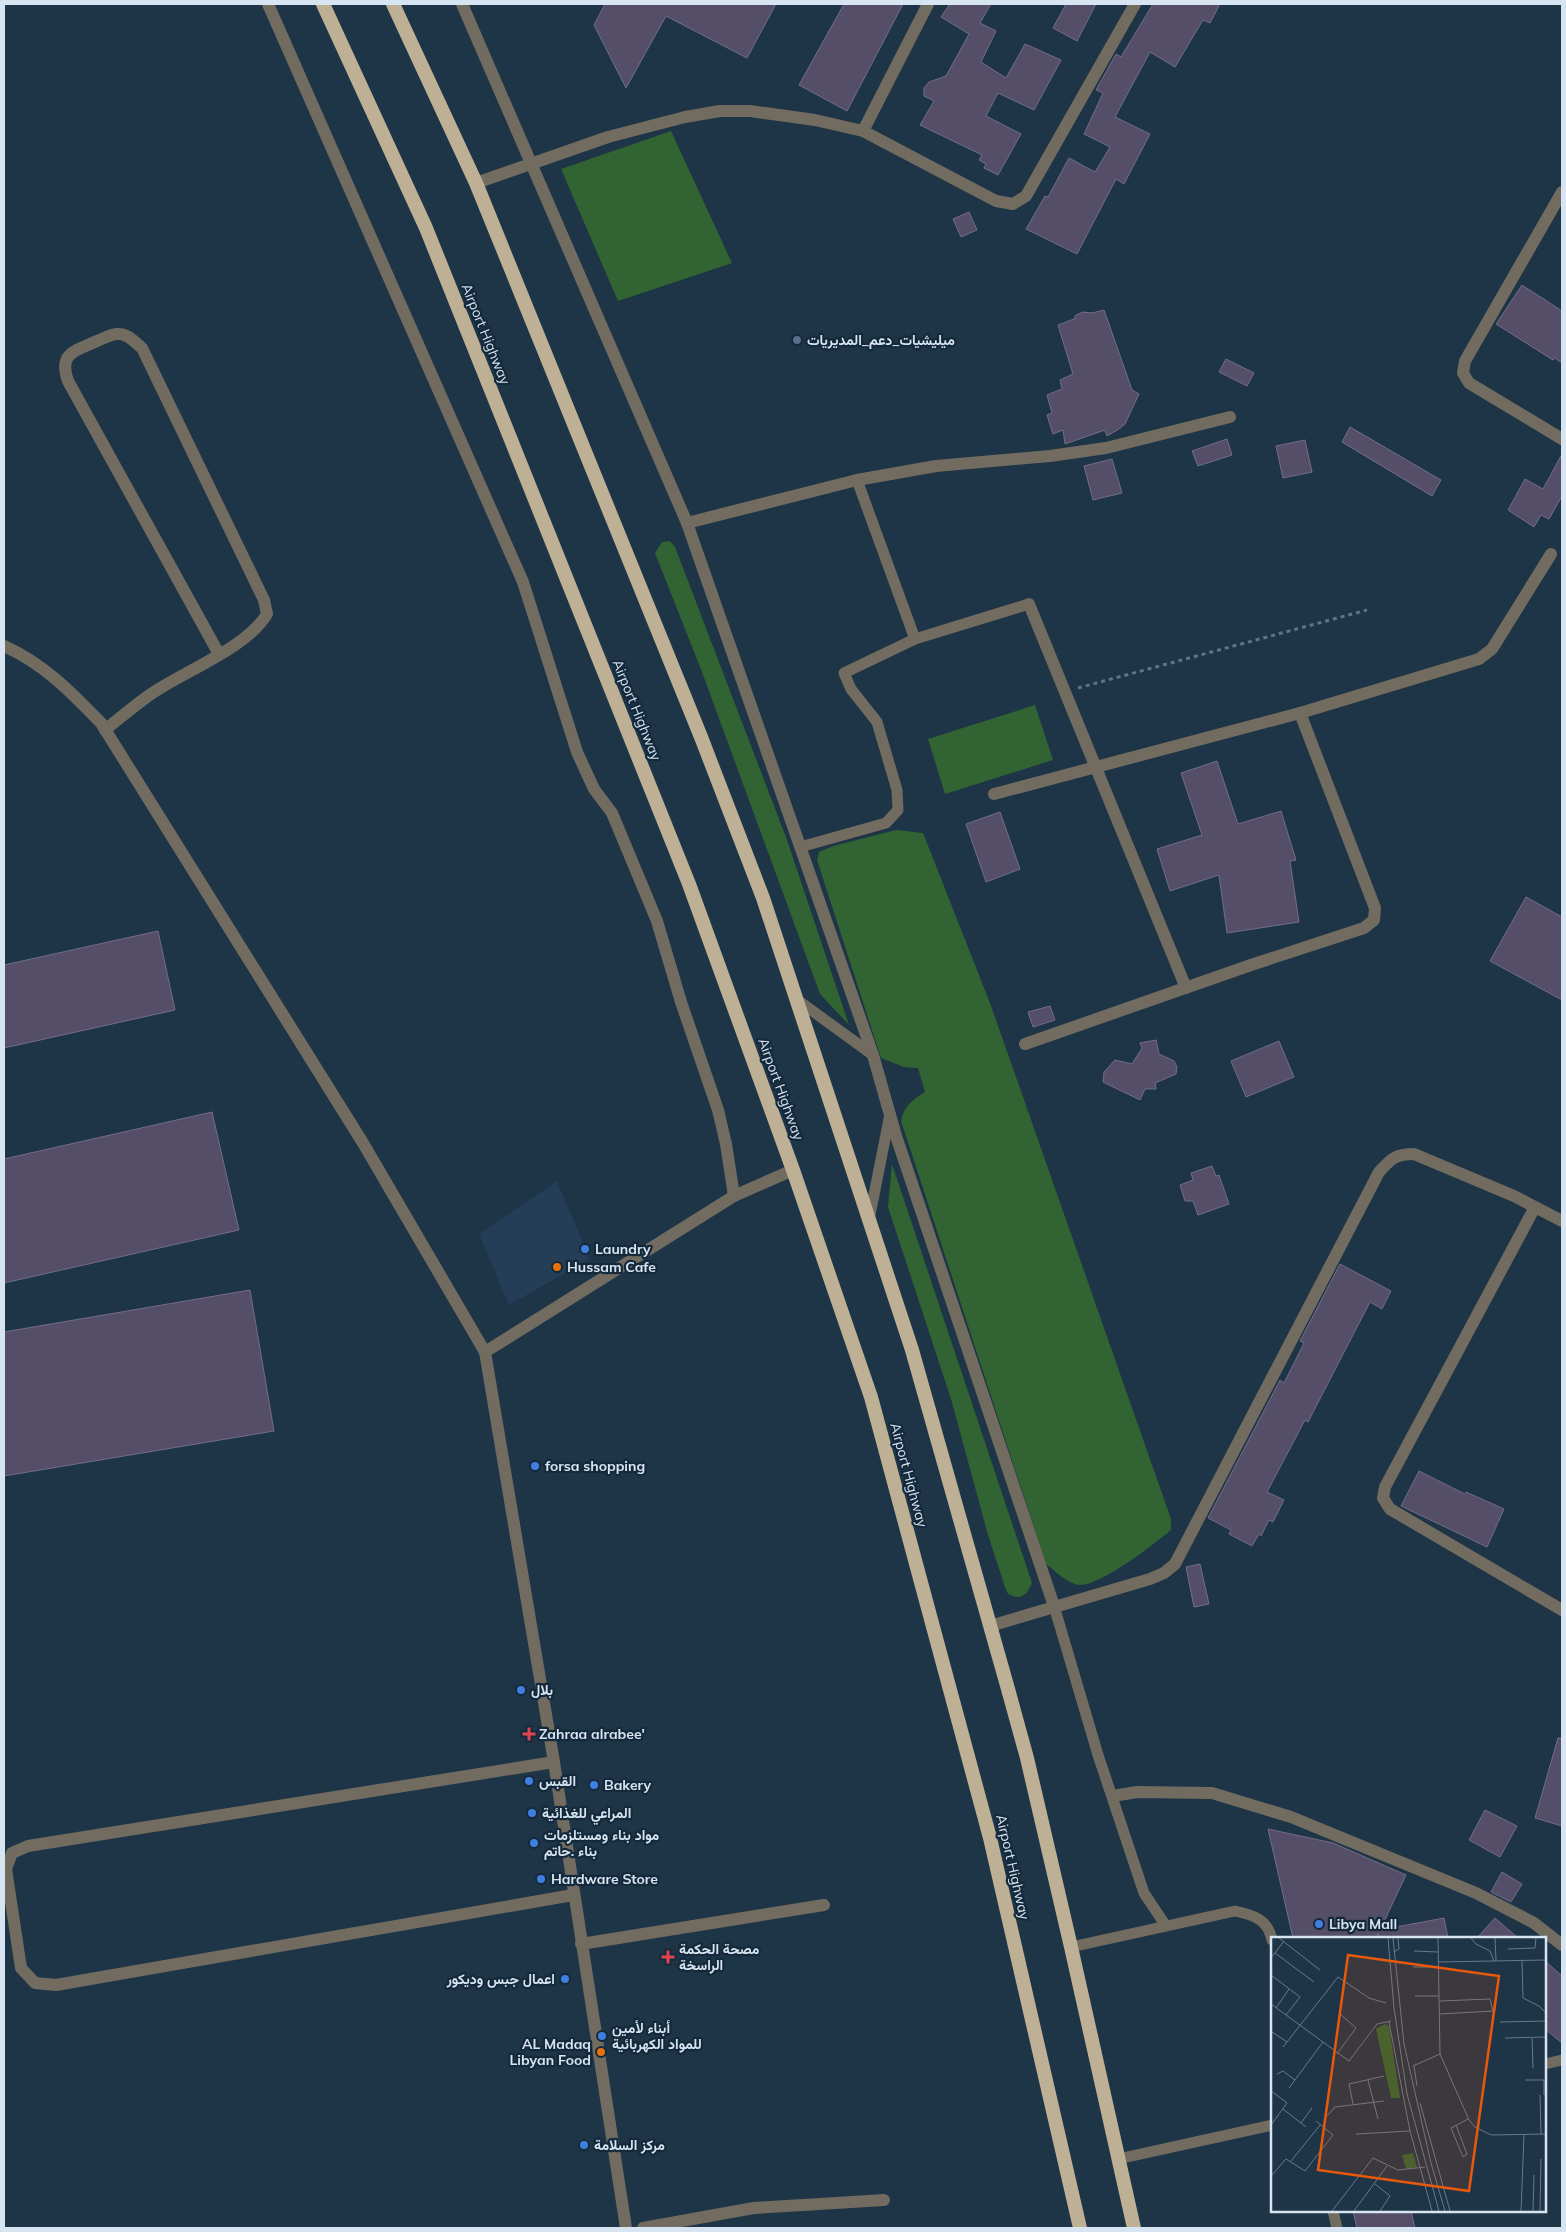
<svg xmlns="http://www.w3.org/2000/svg" width="1566" height="2232" viewBox="0 0 1566 2232" font-family="Mulish,Vazirmatn,sans-serif">
<style>
.built{fill:#233e56}
.green{fill:#316432}
.building{fill:#544e68;stroke:#736d89}
.lines{fill:none;stroke-linecap:round;stroke-linejoin:round}
.path{stroke:#617484;stroke-width:3;stroke-dasharray:4 4;stroke-linecap:butt}
.service{stroke:#726c60;stroke-width:11}
.minor{stroke:#726c60;stroke-width:12}
.tertiary{stroke:#726c60;stroke-width:12}
.trunk{stroke:#beb094;stroke-width:14}
.service-dot{fill:#5c6f8a;stroke:#142a3c;stroke-width:2}
.shop-dot{fill:#3f7fe0;stroke:#142a3c;stroke-width:2}
.food-dot{fill:#e8710a;stroke:#142a3c;stroke-width:2}
.health-dot{fill:#e0444e;stroke:#142a3c;stroke-width:2}
.labels{text-anchor:middle;stroke-width:4.5;stroke-linejoin:round;paint-order:stroke}
.street-label{font-size:14px;fill:#d7e4f1;stroke:#142a3c}
.poi-label{font-size:14px;font-weight:bold;fill:#d7e4f1;stroke:#142a3c;text-anchor:start}
.inset-road{fill:none;stroke:#687a8b;stroke-width:1}
.view{fill:#e8590c;fill-opacity:0.15;stroke:#e8590c;stroke-width:2.5}
.inset-edge{fill:none;stroke:#d7e4f1;stroke-width:2.5}
</style>
<rect width="100%" height="100%" fill="#1e3447"/>
<!-- built -->
<polygon class="built" points="557,1181 590,1259 509,1305 479,1234"/>
<!-- green -->
<g class="green">
<polygon points="671,131 732,263 618,301 561,169"/>
<polygon points="670,541 675,547 787,840 849,1025 820,994 702,672 655,553 662,542"/>
<polygon points="1035,705 1053,760 945,794 928,739"/>
<path d="M896,830L923,833L990,1003L1171,1519V1530C1154,1544 1101,1586 1079,1585C1068,1584 1055,1571 1046,1564L901,1121C904,1106 912,1100 925,1092L918,1068L904,1067L881,1058L817,860L819,852L833,846Z"/>
<path d="M892,1164L1032,1583C1027,1595 1021,1601 1008,1594L1005,1587L988,1535L951,1399L888,1207Z"/>
</g>
<!-- building -->
<g class="building">
<polygon points="605,4 776,4 747,58 666,16 626,88 594,25"/>
<polygon points="844,4 903,4 847,111 799,85"/>
<polygon points="950,4 991,4 980,23 996,31 981,62 1006,78 1025,44 1061,60 1034,110 998,93 986,116 1021,134 998,175 984,168 986,164 979,160 982,155 920,125 934,101 924,96 924,88 929,82 946,76 969,34 941,17"/>
<polygon points="1066,4 1096,4 1077,41 1053,28"/>
<polygon points="1153,4 1220,4 1210,23 1203,20 1175,67 1150,52 1115,117 1150,134 1124,184 1116,179 1077,254 1026,229 1045,196 1048,197 1069,158 1095,172 1110,147 1084,134 1103,93 1096,90 1116,54 1121,57"/>
<polygon points="969,212 977,230 961,237 953,219"/>
<polygon points="1522,285 1562,311 1562,363 1555,358 1553,360 1496,324"/>
<polygon points="1104,310 1132,390 1139,394 1125,424 1119,429 1107,436 1105,430 1065,444 1063,430 1053,434 1047,415 1052,413 1047,395 1062,389 1060,380 1073,374 1058,325 1074,319 1076,315 1083,312 1092,313"/>
<polygon points="1226,359 1254,373 1247,386 1219,372"/>
<polygon points="1350,427 1441,480 1432,496 1342,442"/>
<polygon points="1227,439 1232,455 1198,466 1192,451"/>
<polygon points="1305,440 1312,472 1283,478 1276,446"/>
<polygon points="1562,454 1562,496 1549,519 1541,515 1534,527 1508,510 1525,479 1543,489"/>
<polygon points="1112,459 1122,493 1093,500 1084,466"/>
<polygon points="1217,761 1238,824 1281,811 1296,860 1290,861 1299,922 1227,933 1219,875 1170,891 1157,849 1202,835 1181,773"/>
<polygon points="1000,812 1020,869 986,882 966,824"/>
<polygon points="1526,897 1562,917 1562,1000 1490,961"/>
<polygon points="158,931 175,1010 4,1048 4,965"/>
<polygon points="1050,1006 1055,1020 1033,1027 1028,1012"/>
<polygon points="1156,1040 1159,1054 1174,1061 1177,1067 1176,1074 1155,1083 1156,1089 1145,1089 1140,1100 1103,1082 1104,1072 1115,1060 1132,1064 1142,1048 1140,1043"/>
<polygon points="1279,1041 1294,1077 1246,1097 1231,1061"/>
<polygon points="212,1112 239,1230 4,1283 4,1159"/>
<polygon points="1212,1166 1216,1176 1219,1175 1229,1204 1198,1215 1193,1201 1185,1201 1180,1185 1193,1180 1191,1173"/>
<polygon points="1340,1264 1391,1291 1382,1309 1370,1302 1308,1422 1305,1420 1267,1492 1284,1500 1273,1522 1269,1520 1261,1536 1259,1534 1252,1546 1229,1534 1231,1530 1208,1518 1280,1380 1284,1383 1304,1343 1300,1341"/>
<polygon points="250,1290 274,1431 4,1476 4,1332"/>
<polygon points="1419,1471 1465,1494 1466,1492 1504,1509 1487,1547 1401,1506"/>
<polygon points="1200,1564 1209,1604 1194,1607 1186,1567"/>
<polygon points="1558,1738 1562,1738 1562,1826 1535,1818"/>
<polygon points="1485,1810 1517,1826 1500,1857 1469,1840"/>
<polygon points="1268,1829 1333,1843 1406,1875 1380,1930 1444,1918 1448,1938 1379,1938 1378,1933 1376,1938 1293,1938"/>
<polygon points="1502,1872 1522,1884 1511,1902 1491,1892"/>
<polygon points="1495,1918 1518,1938 1477,1938"/>
<polygon points="1545,1961 1562,1976 1562,2043 1545,2029"/>
<polygon points="1353,2211 1411,2211 1415,2228 1357,2228"/>
</g>
<g class="lines">
<!-- path -->
<polyline class="path" points="1078,688 1367,610"/>
<!-- service -->
<g class="service">
<polyline points="857,480 915,639"/>
<polyline points="800,847 886,823 898,810 897,790 877,722 851,689 844,673 915,639 1029,604"/>
<polyline points="796,999 873,1055"/>
<polyline points="869,1220 890,1114"/>
<polyline points="1054,1606 1098,1755 1144,1893 1166,1926"/>
<path d="M1071,1947L1235,1911C1253,1915 1268,1919 1272,1940"/>
<polyline points="1545,2064 1562,2060"/>
<polyline points="1118,2159 1272,2125"/>
<polyline points="1333,2211 1337,2228"/>
</g>
<!-- minor -->
<g class="minor">
<polyline points="462,4 687,523 873,1055 896,1136 1054,1606"/>
<polyline points="863,131 928,4"/>
<polyline points="476,183 608,137 685,117 720,111 750,111 815,120 863,131 996,201 1013,204 1026,196 1135,4"/>
<polyline points="1562,192 1465,361 1463,373 1469,383 1562,439"/>
<polyline points="687,523 857,480 936,466 1050,456 1106,448 1230,417"/>
<polyline points="1029,604 1186,988"/>
<path d="M105,730C120,718 135,705 151,694C184,671 247,648 267,614L264,600L142,348C136,343 128,334 119,334C112,333 103,339 97,341C75,351 58,353 68,381L219,654"/>
<polyline points="994,794 1300,713 1479,659 1492,649 1551,554"/>
<polyline points="1025,1044 1251,965 1364,928 1374,920 1375,908 1300,713"/>
<polyline points="1535,1207 1385,1487 1383,1498 1390,1509 1562,1610"/>
<path d="M990,1626L1150,1579L1164,1573L1175,1564L1379,1172C1391,1159 1395,1154 1414,1154L1514,1196L1562,1221"/>
<polyline points="554,1762 28,1846 12,1853 6,1869 21,1968 35,1983 56,1985 573,1895"/>
<polyline points="1113,1796 1137,1792 1212,1793 1291,1817 1476,1893 1534,1923 1562,1945"/>
<polyline points="581,1944 824,1905"/>
<polyline points="643,2228 754,2208 884,2200"/>
</g>
<!-- tertiary -->
<g class="tertiary">
<polyline points="268,4 523,582 577,752 594,789 612,813 657,921 681,1002 718,1110 726,1144 734,1196"/>
<path d="M4,646C43,663 72,693 101,723L363,1143L485,1352L554,1762L626,2228"/>
<polyline points="485,1352 734,1196 793,1170"/>
</g>
<!-- trunk -->
<g class="trunk">
<polyline points="323,4 426,228 689,884 793,1170 871,1397 990,1838 1080,2228"/>
<polyline points="393,4 476,183 701,737 763,898 912,1350 1008,1689 1027,1758 1071,1947 1134,2228"/>
</g>
</g>
<!-- markers -->
<circle class="service-dot" cx="797" cy="340" r="5"/>
<g class="shop-dot">
<circle cx="585" cy="1249" r="5"/>
<circle cx="535" cy="1466" r="5"/>
<circle cx="521" cy="1690" r="5"/>
<circle cx="529" cy="1781" r="5"/>
<circle cx="594" cy="1785" r="5"/>
<circle cx="532" cy="1813" r="5"/>
<circle cx="534" cy="1843" r="5"/>
<circle cx="541" cy="1879" r="5"/>
<circle cx="1319" cy="1924" r="5"/>
<circle cx="565" cy="1979" r="5"/>
<circle cx="602" cy="2036" r="5"/>
<circle cx="584" cy="2145" r="5"/>
</g>
<g class="food-dot">
<circle cx="557" cy="1267" r="5"/>
<circle cx="601" cy="2052" r="5"/>
</g>
<g class="health-dot">
<path d="M526.5 1726.5h5v5h5v5h-5v5h-5v-5h-5v-5h5z"/>
<path d="M665.5 1949.5h5v5h5v5h-5v5h-5v-5h-5v-5h5z"/>
</g>
<g class="labels">
<!-- street labels -->
<g class="street-label">
<text transform="translate(486 334) rotate(68)" y="5">Airport Highway</text>
<text transform="translate(637 710) rotate(68)" y="5">Airport Highway</text>
<text transform="translate(781 1089) rotate(70)" y="5">Airport Highway</text>
<text transform="translate(909 1475) rotate(75)" y="5">Airport Highway</text>
<text transform="translate(1013 1867) rotate(77)" y="5">Airport Highway</text>
</g>
<!-- poi labels -->
<g class="poi-label">
<text x="807" y="345">ميليشيات_دعم_المديريات</text>
<text x="595" y="1254">Laundry</text>
<text x="567" y="1272">Hussam Cafe</text>
<text x="545" y="1471">forsa shopping</text>
<text x="531" y="1695">بلال</text>
<text x="539" y="1739">Zahraa alrabee'</text>
<text x="539" y="1786">القبس</text>
<text x="604" y="1790">Bakery</text>
<text x="542" y="1818">المراعي للغذائية</text>
<text x="544" y="1840">مواد بناء ومستلزمات<tspan x="544" dy="16">بناء .حاتم</tspan></text>
<text x="551" y="1884">Hardware Store</text>
<text x="1329" y="1929">Libya Mall</text>
<text x="679" y="1954">مصحة الحكمة<tspan x="679" dy="16">الراسخة</tspan></text>
<text x="555" y="1984" text-anchor="end">اعمال جبس وديكور</text>
<text x="612" y="2033">أبناء لأمين<tspan x="612" dy="16">للمواد الكهربائية</tspan></text>
<text x="591" y="2049" text-anchor="end">AL Madaq<tspan x="591" dy="16">Libyan Food</tspan></text>
<text x="594" y="2150">مركز السلامة</text>
</g>
</g>
<!-- overview -->
<g transform="translate(1271 1937)">
<rect width="275" height="275" fill="#1e3447"/>
<path d="M114,87L118,89L129,161H120L105,92ZM142,216L146,230L135,232L131,218Z" fill="#316432"/>
<path class="inset-road" d="M8,1L49,33M117,1L123,71L136,157L168,274M122,1L133,107L160,226L174,274M167,1L169,117L198,183L204,190L220,198L275,197M200,1L205,7L219,14L223,24M224,1L225,24M237,12L264,11L265,1M143,14L167,15M123,15L128,12L127,1M4,16L43,45M0,21L13,4M251,24L252,61L268,69L275,76M167,25L275,23M142,30H168M0,38L29,60L15,78M144,59H168M168,64L219,62L222,74L168,77M0,67L78,124L106,87L120,84M5,71L18,52M118,85L139,194L161,274M229,85L275,84M1,95L16,105M234,101L275,100M261,101L262,131M12,110L67,40L98,61L115,66M66,117L85,91L68,76M142,129L169,117M143,129L146,149M6,137L12,134L24,143M97,143L107,182M254,143H273V158M18,151L52,105M0,154L16,166L0,188M269,158L270,197M149,166L179,274M82,167L78,147L113,139M12,172L35,190M56,179L64,170L113,164M30,186L41,171M185,188L196,217L192,220L180,191L184,189L197,182M85,197L139,194M20,224L50,187M0,239L15,222L34,234L62,198L45,184M104,247L119,259L109,274M61,274L102,221L127,233L154,230M83,274L116,229M250,274L253,198M262,274L263,238M269,274L270,222"/>
<path class="view" d="M77,18L228,39L198,254L47,233Z"/>
<rect width="275" height="275" class="inset-edge"/>
</g>
<!-- border -->
<rect width="1566" height="2232" fill="none" stroke="#d7e4f1" stroke-width="10"/>
</svg>
